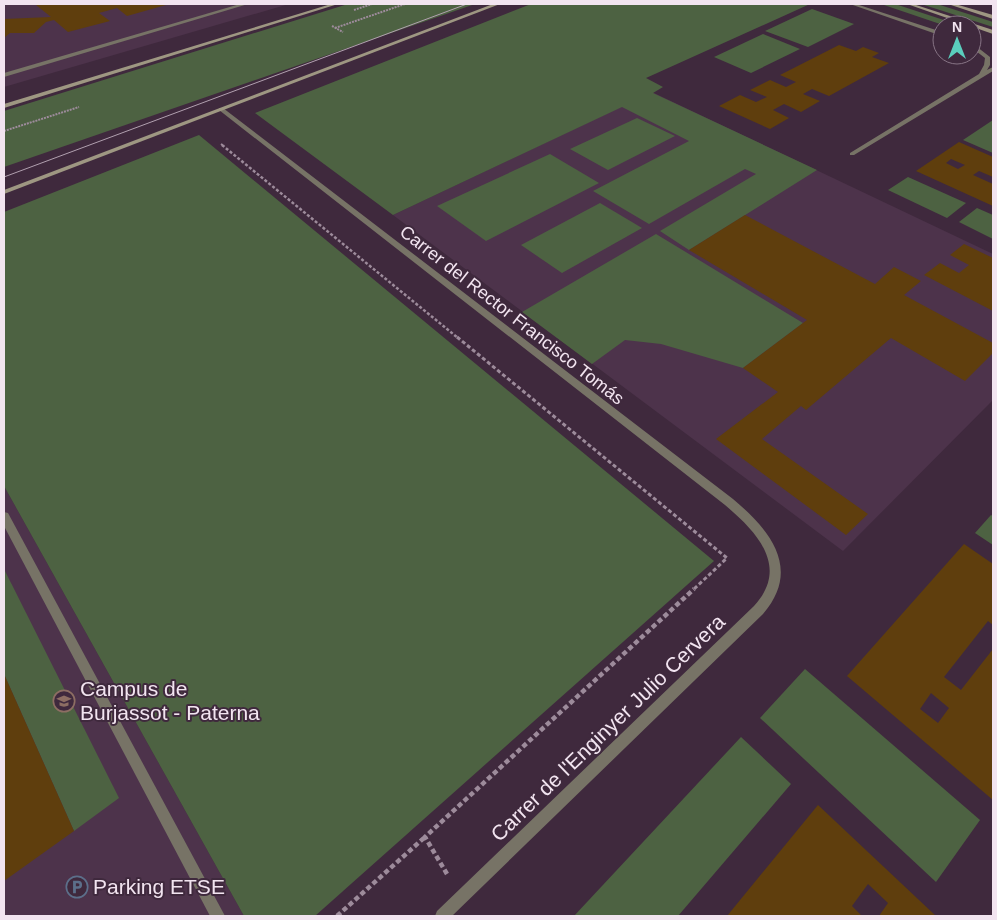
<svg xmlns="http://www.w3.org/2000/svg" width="997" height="920" viewBox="0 0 997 920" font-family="Arial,sans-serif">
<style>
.built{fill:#4d334b}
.green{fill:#4d6242}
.building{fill:#5f3e0d;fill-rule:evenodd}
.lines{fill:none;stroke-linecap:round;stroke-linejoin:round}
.path-far3{stroke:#9d8b9b;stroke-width:2;stroke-dasharray:2 1;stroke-linecap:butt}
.path-far2{stroke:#9d8b9b;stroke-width:2.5;stroke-dasharray:3 2;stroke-linecap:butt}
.path-far1{stroke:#9d8b9b;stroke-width:3;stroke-dasharray:4 2.5;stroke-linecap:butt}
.path{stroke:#9d8b9b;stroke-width:4.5;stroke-dasharray:5 3;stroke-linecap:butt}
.lane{fill:#777366;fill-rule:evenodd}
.street{fill:#777366;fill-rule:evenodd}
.secondary{fill:#9e9782;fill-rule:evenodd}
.tram{stroke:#b1a0af;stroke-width:1}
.labels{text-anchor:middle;stroke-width:4;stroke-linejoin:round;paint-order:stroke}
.street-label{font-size:18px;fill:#f2e4f0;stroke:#3f293d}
.near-poi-label{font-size:21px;fill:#f2e4f0;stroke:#3f293d;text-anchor:start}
.near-street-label{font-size:21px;fill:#f2e4f0;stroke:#3f293d}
</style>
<rect width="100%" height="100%" fill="#3f293d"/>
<!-- built -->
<g class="built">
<polygon points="4,4 289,4 4,87"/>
<polygon points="652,92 993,254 993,400 843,551 393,215"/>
<polygon points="4,486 244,916 4,916"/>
</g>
<!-- green -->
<g class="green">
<polygon points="348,4 475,4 4,167 4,111"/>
<polygon points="531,4 810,4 646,78 663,87 653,93 817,170 689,250 660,231 756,174 745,169 649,224 593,191 689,141 622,107 393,215 255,113"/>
<polygon points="886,4 895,4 959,25 943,25 884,5"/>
<polygon points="921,4 937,4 993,22 993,27"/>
<polygon points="812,9 854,24 808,47 765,31"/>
<polygon points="763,34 800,49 751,73 714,57"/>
<polygon points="637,118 675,136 608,170 570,149"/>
<polygon points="993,120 993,153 963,140"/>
<polygon points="199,135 714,561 315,916 244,916 4,486 4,212"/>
<polygon points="550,154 599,183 486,241 437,206"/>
<polygon points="908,177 966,203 947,218 888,190"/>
<polygon points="600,203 642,228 562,273 521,245"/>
<polygon points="977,208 993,215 993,239 959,222"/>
<polygon points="656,234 803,323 743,368 661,344 625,340 592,364 522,312"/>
<polygon points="991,515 993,516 993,545 975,533"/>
<polygon points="4,569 119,798 74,831 4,674"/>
<polygon points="805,669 980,820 936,882 760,718"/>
<polygon points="741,737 791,784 678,916 574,916"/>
</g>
<!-- building -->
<g class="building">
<polygon points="42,4 164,4 166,5 127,16 117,8 99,13 110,21 68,32 54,20 46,22 34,33 10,33 4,38 4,19 51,17 36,5"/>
<polygon points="839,45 856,51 863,47 879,53 872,57 889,63 829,96 812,89 803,94 820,101 801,112 784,104 773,110 789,118 770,129 719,106 740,95 756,102 767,97 750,90 770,80 786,87 796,82 780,75"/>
<path d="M959,142L993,157V177L979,171L973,175L993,184V206L916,171ZM951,159L965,165L958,169L946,163Z"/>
<polygon points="745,215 875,284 894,267 921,281 904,295 993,343 993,353 965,381 891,338 806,410 801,406 762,439 868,514 846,535 716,439 778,392 743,368 807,320 689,250"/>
<polygon points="964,244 993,258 993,311 924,275 940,263 959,273 969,265 950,255"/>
<path d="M964,544L993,564V625L988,621L944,677L961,690L993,649V800L847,676ZM931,693L949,708L938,723L920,709Z"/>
<polygon points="4,674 74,831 4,881"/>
<polygon points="818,805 936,916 879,916 888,903 868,884 852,906 862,916 727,916"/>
</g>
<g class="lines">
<!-- path-far3 -->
<g class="path-far3">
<polyline points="354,10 372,4"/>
<polyline points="332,26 343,32"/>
<polyline points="335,28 405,4"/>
<polyline points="4,131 79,107"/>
<polyline points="221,144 224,146"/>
</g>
<!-- path-far2 -->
<polyline class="path-far2" points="222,145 458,338"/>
<!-- path-far1 -->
<polyline class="path-far1" points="457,337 727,558 693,590"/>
<!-- path -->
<g class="path">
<polyline points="447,874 425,837 694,589"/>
<polyline points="337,916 425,837"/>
</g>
<!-- lane -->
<g class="lane">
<polygon points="240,4 248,4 4,77 4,73"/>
<polygon points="4,512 8,513 225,916 210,916 4,526"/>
</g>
<!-- street -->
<g class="street">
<polygon points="850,4 856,4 942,32 942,36"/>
<polygon points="972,43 990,57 990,65 987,70 993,67 993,71 854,155 850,155 850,153 979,74 984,65 985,58 972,48"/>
<path d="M219,108H223L733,499C770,530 802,569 763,614L452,916H435L437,911L754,606C790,567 757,532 725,505L219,110Z"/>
</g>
<!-- secondary -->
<g class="secondary">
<polygon points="331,4 338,4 4,108 4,104"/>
<polygon points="493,4 500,4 4,194 4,190"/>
<polygon points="907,4 913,4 993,30 993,34"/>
<polygon points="948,4 955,4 993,15 993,19"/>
</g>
<!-- tram -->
<polyline class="tram" points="4,177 467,4"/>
</g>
<!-- icons -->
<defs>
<g id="university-ring" transform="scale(1.125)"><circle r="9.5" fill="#3f293d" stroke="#8d6e63" stroke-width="1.5"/><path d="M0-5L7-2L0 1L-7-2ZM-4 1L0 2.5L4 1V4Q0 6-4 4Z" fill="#8d6e63"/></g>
<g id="parking-ring" transform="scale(1.125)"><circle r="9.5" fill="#3f293d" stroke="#5c6f8a" stroke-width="1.5"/><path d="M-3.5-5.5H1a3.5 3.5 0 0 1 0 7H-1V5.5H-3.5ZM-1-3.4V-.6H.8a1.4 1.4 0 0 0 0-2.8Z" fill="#5c6f8a"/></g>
</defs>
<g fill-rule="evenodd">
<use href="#university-ring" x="64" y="701"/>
<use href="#parking-ring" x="77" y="887"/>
</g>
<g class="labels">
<!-- street labels -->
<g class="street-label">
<text transform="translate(512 315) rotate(38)" y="6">Carrer del Rector Francisco Tomás</text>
</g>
<!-- near-poi labels -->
<g class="near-poi-label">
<text x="80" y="696">Campus de<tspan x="80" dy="24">Burjassot - Paterna</tspan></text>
<text x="93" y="894">Parking ETSE</text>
</g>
<!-- near-street labels -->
<g class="near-street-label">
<text transform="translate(608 728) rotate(-44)" y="7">Carrer de l'Enginyer Julio Cervera</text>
</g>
</g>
<!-- border -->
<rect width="997" height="920" fill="none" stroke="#f2e4f0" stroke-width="10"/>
<!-- north arrow -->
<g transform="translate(957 40)"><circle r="24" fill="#3f293d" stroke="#877485"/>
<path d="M0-4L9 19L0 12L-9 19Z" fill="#5acebd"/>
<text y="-8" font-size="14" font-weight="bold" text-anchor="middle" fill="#f2e4f0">N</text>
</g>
</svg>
